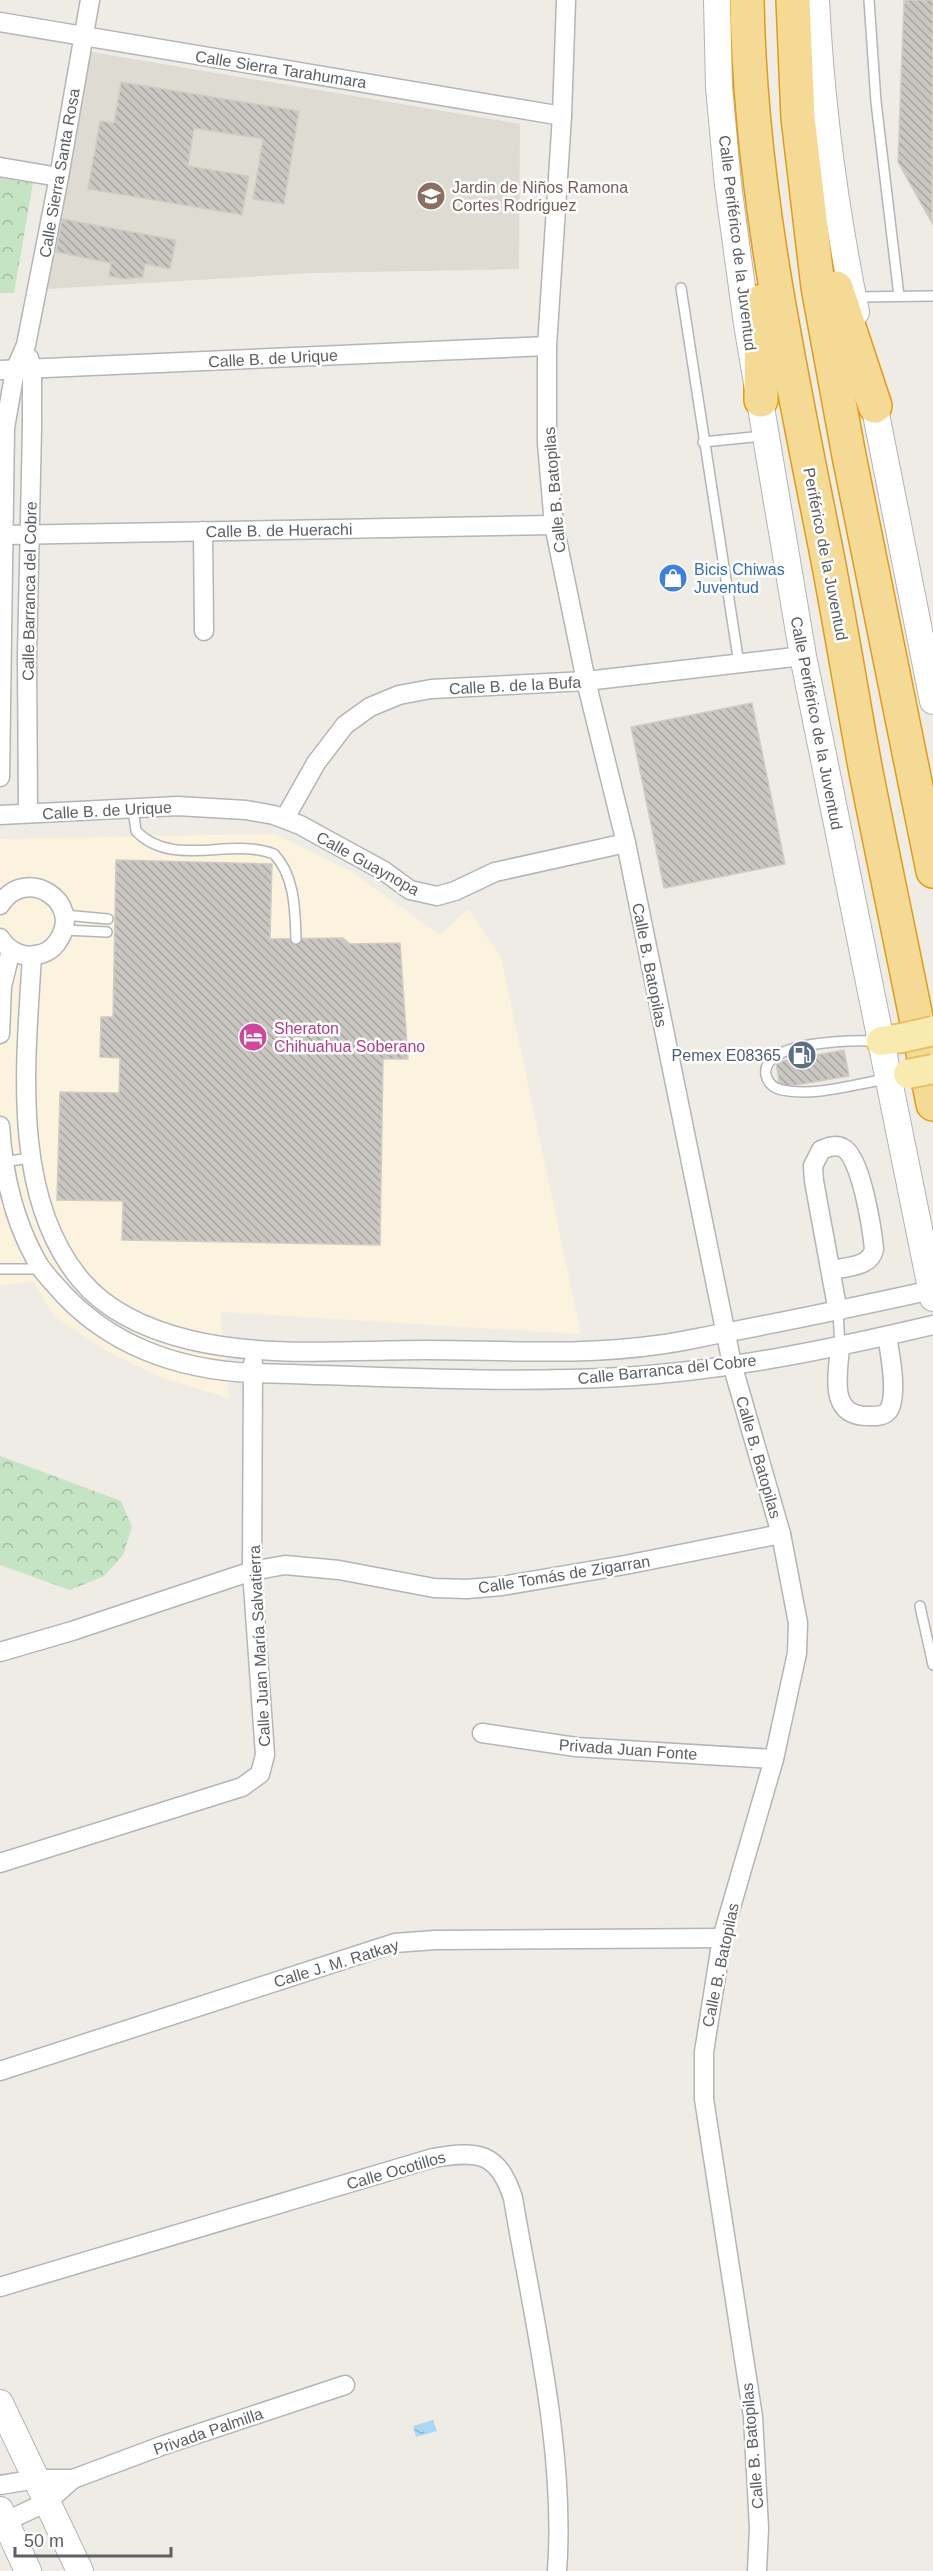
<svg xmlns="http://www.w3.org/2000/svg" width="933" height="2571" viewBox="0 0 933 2571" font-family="Helvetica,sans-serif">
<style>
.commercial{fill:#fbf3dd}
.education{fill:#dedbd3}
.forest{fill:url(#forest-crowns)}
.water{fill:url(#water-ripples)}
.building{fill:url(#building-back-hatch);stroke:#d2cdc4;stroke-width:1.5}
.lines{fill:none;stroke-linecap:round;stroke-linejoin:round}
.lane-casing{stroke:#b2b5b9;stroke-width:12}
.street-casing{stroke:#b2b5b9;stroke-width:21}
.secondary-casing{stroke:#b1b4b9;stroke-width:28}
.primary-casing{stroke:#e7c065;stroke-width:32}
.highway-casing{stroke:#e19c12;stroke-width:36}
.lane{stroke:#fff;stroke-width:9}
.street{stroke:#fff;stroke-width:18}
.secondary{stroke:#fff;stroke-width:26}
.primary{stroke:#f9ebaf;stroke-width:28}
.highway{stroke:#f5da95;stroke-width:33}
.primary-bridge-casing{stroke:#e7c065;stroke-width:32;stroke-linecap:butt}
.primary-bridge{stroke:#f9ebaf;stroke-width:28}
.labels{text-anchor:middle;stroke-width:5;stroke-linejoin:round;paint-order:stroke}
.street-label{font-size:16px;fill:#5d6064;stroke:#fff}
.education-label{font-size:16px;fill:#785e54;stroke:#fff;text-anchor:start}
.shop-label{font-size:16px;fill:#366cbe;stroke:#fff;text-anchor:start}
.hotel-label{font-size:16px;fill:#b23c85;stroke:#fff;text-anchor:start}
.service-label{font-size:16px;fill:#4e5e75;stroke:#fff;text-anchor:end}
</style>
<defs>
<pattern id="forest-crowns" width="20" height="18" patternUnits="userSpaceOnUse" patternTransform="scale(1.5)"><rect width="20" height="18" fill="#c4e4c3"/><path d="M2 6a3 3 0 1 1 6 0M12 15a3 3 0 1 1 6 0" fill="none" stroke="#a2bca2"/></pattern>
<pattern id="water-ripples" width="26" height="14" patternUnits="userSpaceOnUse" patternTransform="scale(1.5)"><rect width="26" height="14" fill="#abd8f8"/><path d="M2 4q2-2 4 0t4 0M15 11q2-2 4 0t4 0" fill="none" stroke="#8eb3cc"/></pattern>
<pattern id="building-back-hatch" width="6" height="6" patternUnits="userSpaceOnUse" patternTransform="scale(1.5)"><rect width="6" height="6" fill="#cac7c2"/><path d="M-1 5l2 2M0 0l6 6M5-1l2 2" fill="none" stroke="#a7a5a1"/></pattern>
</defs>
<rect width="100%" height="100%" fill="#eeece5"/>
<!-- commercial -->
<polygon class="commercial" points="275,834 352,872 440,935 468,909 501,957 581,1334 220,1312 229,1398 162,1378 105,1350 54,1316 34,1282 0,1285 0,839"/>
<!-- education -->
<polygon class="education" points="91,52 520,124 519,269 314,273 47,289"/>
<!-- forest -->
<g class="forest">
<polygon points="0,178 33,183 14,293 0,293"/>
<polygon points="0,1456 121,1501 132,1527 123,1555 104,1576 70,1590 0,1565"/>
</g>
<!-- water -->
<polygon class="water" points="433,2420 437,2431 416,2437 413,2426"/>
<!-- building -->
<g class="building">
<polygon points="904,0 933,0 932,223 898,162"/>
<polygon points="121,82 299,111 284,204 253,199 263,139 194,128 188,166 249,176 242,215 88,189 100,121 114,123"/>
<polygon points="62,219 176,240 170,269 145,264 143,277 125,279 109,276 111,263 56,252"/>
<polygon points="752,703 785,864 664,888 631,727"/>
<polygon points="116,860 272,864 270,939 343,938 350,944 400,943 408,1059 383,1059 380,1245 122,1240 123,1201 57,1200 60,1092 119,1093 120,1058 100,1057 101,1017 113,1017"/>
<polygon points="844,1050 849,1076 780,1088 776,1062"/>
</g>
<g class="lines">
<!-- lane casing -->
<g class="lane-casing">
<g id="lane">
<polyline points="869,0 876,102 899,296"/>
<polyline points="681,288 739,664"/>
<polyline points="855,297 933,296"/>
<polyline points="703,442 763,436"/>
<path d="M133,809L136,831C173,869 230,837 274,854C295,876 295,910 296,939"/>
<polyline points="64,915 108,919"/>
<polyline points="64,930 107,932"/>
<path d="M879,1041C856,1040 760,1040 766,1075C768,1083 773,1088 782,1090C814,1097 855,1084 887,1079"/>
<polyline points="3,1162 30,1158"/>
<polyline points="0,1269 41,1269"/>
<polyline points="838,1312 840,1347"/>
<polyline points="920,1606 933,1665"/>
</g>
</g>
<!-- street casing -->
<g class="street-casing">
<g id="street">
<polyline points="566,0 562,116 547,346 547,443 554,525 586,681 626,843 732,1364 781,1534 798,1623 797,1653 774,1759 722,1938 704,2052 704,2099 753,2417 759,2528 757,2571"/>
<polyline points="0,22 562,116"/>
<polyline points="0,167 59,177"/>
<polyline points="0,370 547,346"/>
<polyline points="203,531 204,631"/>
<polyline points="4,535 554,525"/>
<polyline points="0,777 5,428 15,370 26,345 59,177 90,0"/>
<polyline points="28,813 27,655 32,428 32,369 29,358"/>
<polyline points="0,815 177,806 246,810 274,815 300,825 384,871 410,890 437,896 455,891 495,872 626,843"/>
<polyline points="285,818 316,763 345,725 370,707 399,695 431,689 586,681 803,656"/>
<path d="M0,905C25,864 85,902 58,941C53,949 45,954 35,955C21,958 8,950 0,938"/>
<path d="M32,956C26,1059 10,1194 80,1279C107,1312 149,1330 190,1340C265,1358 349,1350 426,1350C503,1350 581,1356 657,1345C682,1342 705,1336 729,1332C797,1319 864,1305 932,1290"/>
<polyline points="0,1034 2,986 11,950"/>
<path d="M0,1126C3,1171 13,1218 35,1258C40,1269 49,1278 57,1287C107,1345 178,1370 253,1373C375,1376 498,1384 620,1377C726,1371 831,1349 933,1325"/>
<path d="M831,1270C846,1267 871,1267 874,1249C872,1229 861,1156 843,1148C836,1144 828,1147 821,1150L813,1166L814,1181L838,1312"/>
<path d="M840,1347C838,1375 828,1415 867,1416C875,1416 884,1417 889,1410C898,1393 890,1354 887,1336"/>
<polyline points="0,1652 72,1631 252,1571 285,1565 339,1570 434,1588 467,1589 502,1586 625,1565 781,1534"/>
<polyline points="482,1733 576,1747 774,1759"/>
<polyline points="0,1863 242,1787 260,1774 265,1755 252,1571 253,1363"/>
<polyline points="0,2071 395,1943 435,1940 722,1938"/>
<path d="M0,2287L433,2158C478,2150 498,2152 513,2198C533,2318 566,2450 557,2571"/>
<polyline points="0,2485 37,2479 73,2479 164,2445 345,2385"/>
<polyline points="0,2524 47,2502 73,2479"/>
</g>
</g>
<!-- secondary casing -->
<g class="secondary-casing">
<g id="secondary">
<polyline points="717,0 719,87 728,185 747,324 803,656 933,1298"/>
<path d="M816,0C821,105 835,209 856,312"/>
<polyline points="871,389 933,701"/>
<polyline points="0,2403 80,2571"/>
<polyline points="0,2510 28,2571"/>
</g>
</g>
<!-- primary casing -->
<g class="primary-casing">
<polyline id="primary" points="881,1041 902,1038"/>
</g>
<!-- highway casing -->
<g class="highway-casing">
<g id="highway">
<path d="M747,0C750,185 789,364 825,545C840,621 852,697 866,772C888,883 912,993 933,1104"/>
<polyline points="793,0 798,118 818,287 849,456 933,871"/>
<polyline points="836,288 875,406"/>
<polyline points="761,400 762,301"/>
</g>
</g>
<!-- lane -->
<use href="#lane" class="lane"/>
<!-- street -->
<use href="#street" class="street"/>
<!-- secondary -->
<use href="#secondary" class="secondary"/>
<!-- primary -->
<use href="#primary" class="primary"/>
<!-- highway -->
<use href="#highway" class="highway"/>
<!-- primary-bridge casing -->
<g class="primary-bridge-casing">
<g id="primary-bridge">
<polyline points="902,1038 933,1031"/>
<polyline points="908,1074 933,1069"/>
</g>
</g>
<!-- primary-bridge -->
<use href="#primary-bridge" class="primary-bridge"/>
</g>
<!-- icons -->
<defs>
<g id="school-disc" transform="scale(1.5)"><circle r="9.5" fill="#8d6e63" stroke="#fff"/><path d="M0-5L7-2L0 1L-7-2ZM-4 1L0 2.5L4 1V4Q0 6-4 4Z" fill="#fff"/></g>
<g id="shop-disc" transform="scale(1.5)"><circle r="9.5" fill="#3f7fe0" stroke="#fff"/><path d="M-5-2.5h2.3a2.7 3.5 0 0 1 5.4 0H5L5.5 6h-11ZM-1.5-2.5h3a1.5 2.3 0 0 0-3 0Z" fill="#fff"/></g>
<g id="hotel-disc" transform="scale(1.5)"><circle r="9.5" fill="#d1479c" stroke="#fff"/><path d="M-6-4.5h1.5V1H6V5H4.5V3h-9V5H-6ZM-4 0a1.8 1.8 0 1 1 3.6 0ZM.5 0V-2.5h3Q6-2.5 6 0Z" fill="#fff"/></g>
<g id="fuel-disc" transform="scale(1.5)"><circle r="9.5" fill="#5c6f8a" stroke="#fff"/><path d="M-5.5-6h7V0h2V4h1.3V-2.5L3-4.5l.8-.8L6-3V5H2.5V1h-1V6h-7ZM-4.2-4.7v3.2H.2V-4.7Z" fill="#fff"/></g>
</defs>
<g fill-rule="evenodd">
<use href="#school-disc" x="431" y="196"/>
<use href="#shop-disc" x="673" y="578"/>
<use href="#hotel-disc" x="253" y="1037"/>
<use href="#fuel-disc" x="802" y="1055"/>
</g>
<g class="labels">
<!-- street labels -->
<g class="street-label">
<text transform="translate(281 69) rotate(9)" y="6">Calle Sierra Tarahumara</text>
<text transform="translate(59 173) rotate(-80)" y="6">Calle Sierra Santa Rosa</text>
<text transform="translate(738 243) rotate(83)" y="6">Calle Periférico de la Juventud</text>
<text transform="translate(273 358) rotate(-3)" y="6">Calle B. de Urique</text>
<text transform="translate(554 490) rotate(-95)" y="6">Calle B. Batopilas</text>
<text transform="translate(279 530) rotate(-1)" y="6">Calle B. de Huerachi</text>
<text transform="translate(826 554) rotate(79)" y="6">Periférico de la Juventud</text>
<text transform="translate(29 591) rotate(-89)" y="6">Calle Barranca del Cobre</text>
<text transform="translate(515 685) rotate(-3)" y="6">Calle B. de la Bufa</text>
<text transform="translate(817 723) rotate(79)" y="6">Calle Periférico de la Juventud</text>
<text transform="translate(107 810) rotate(-3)" y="6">Calle B. de Urique</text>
<text transform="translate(368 863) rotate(29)" y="6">Calle Guaynopa</text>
<text transform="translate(650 965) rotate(79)" y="6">Calle B. Batopilas</text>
<text transform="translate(667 1369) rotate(-6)" y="6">Calle Barranca del Cobre</text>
<text transform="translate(759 1457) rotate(74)" y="6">Calle B. Batopilas</text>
<text transform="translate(564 1574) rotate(-9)" y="6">Calle Tomás de Zigarran</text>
<text transform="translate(259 1646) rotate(-93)" y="6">Calle Juan María Salvatierra</text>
<text transform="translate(628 1749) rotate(4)" y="6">Privada Juan Fonte</text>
<text transform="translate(336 1963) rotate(-17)" y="6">Calle J. M. Ratkay</text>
<text transform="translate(720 1965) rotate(-78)" y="6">Calle B. Batopilas</text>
<text transform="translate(396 2170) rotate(-16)" y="6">Calle Ocotillos</text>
<text transform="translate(208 2431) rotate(-19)" y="6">Privada Palmilla</text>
<text transform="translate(752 2446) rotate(-95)" y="6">Calle B. Batopilas</text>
</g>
<!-- education labels -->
<g class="education-label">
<text x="452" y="193">Jardin de Niños Ramona<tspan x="452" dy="18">Cortes Rodriguez</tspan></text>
</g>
<!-- shop labels -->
<g class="shop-label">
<text x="694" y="575">Bicis Chiwas<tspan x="694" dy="18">Juventud</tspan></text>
</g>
<!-- hotel labels -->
<g class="hotel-label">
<text x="274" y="1034">Sheraton<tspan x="274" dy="18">Chihuahua Soberano</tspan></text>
</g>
<!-- service labels -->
<g class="service-label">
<text x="781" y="1061">Pemex E08365</text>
</g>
</g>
<!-- scale -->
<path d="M15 2547v9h156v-9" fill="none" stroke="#5d6064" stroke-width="3"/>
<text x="24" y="2547" font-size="18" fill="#5d6064" stroke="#ffffff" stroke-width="4.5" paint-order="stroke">50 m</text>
</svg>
